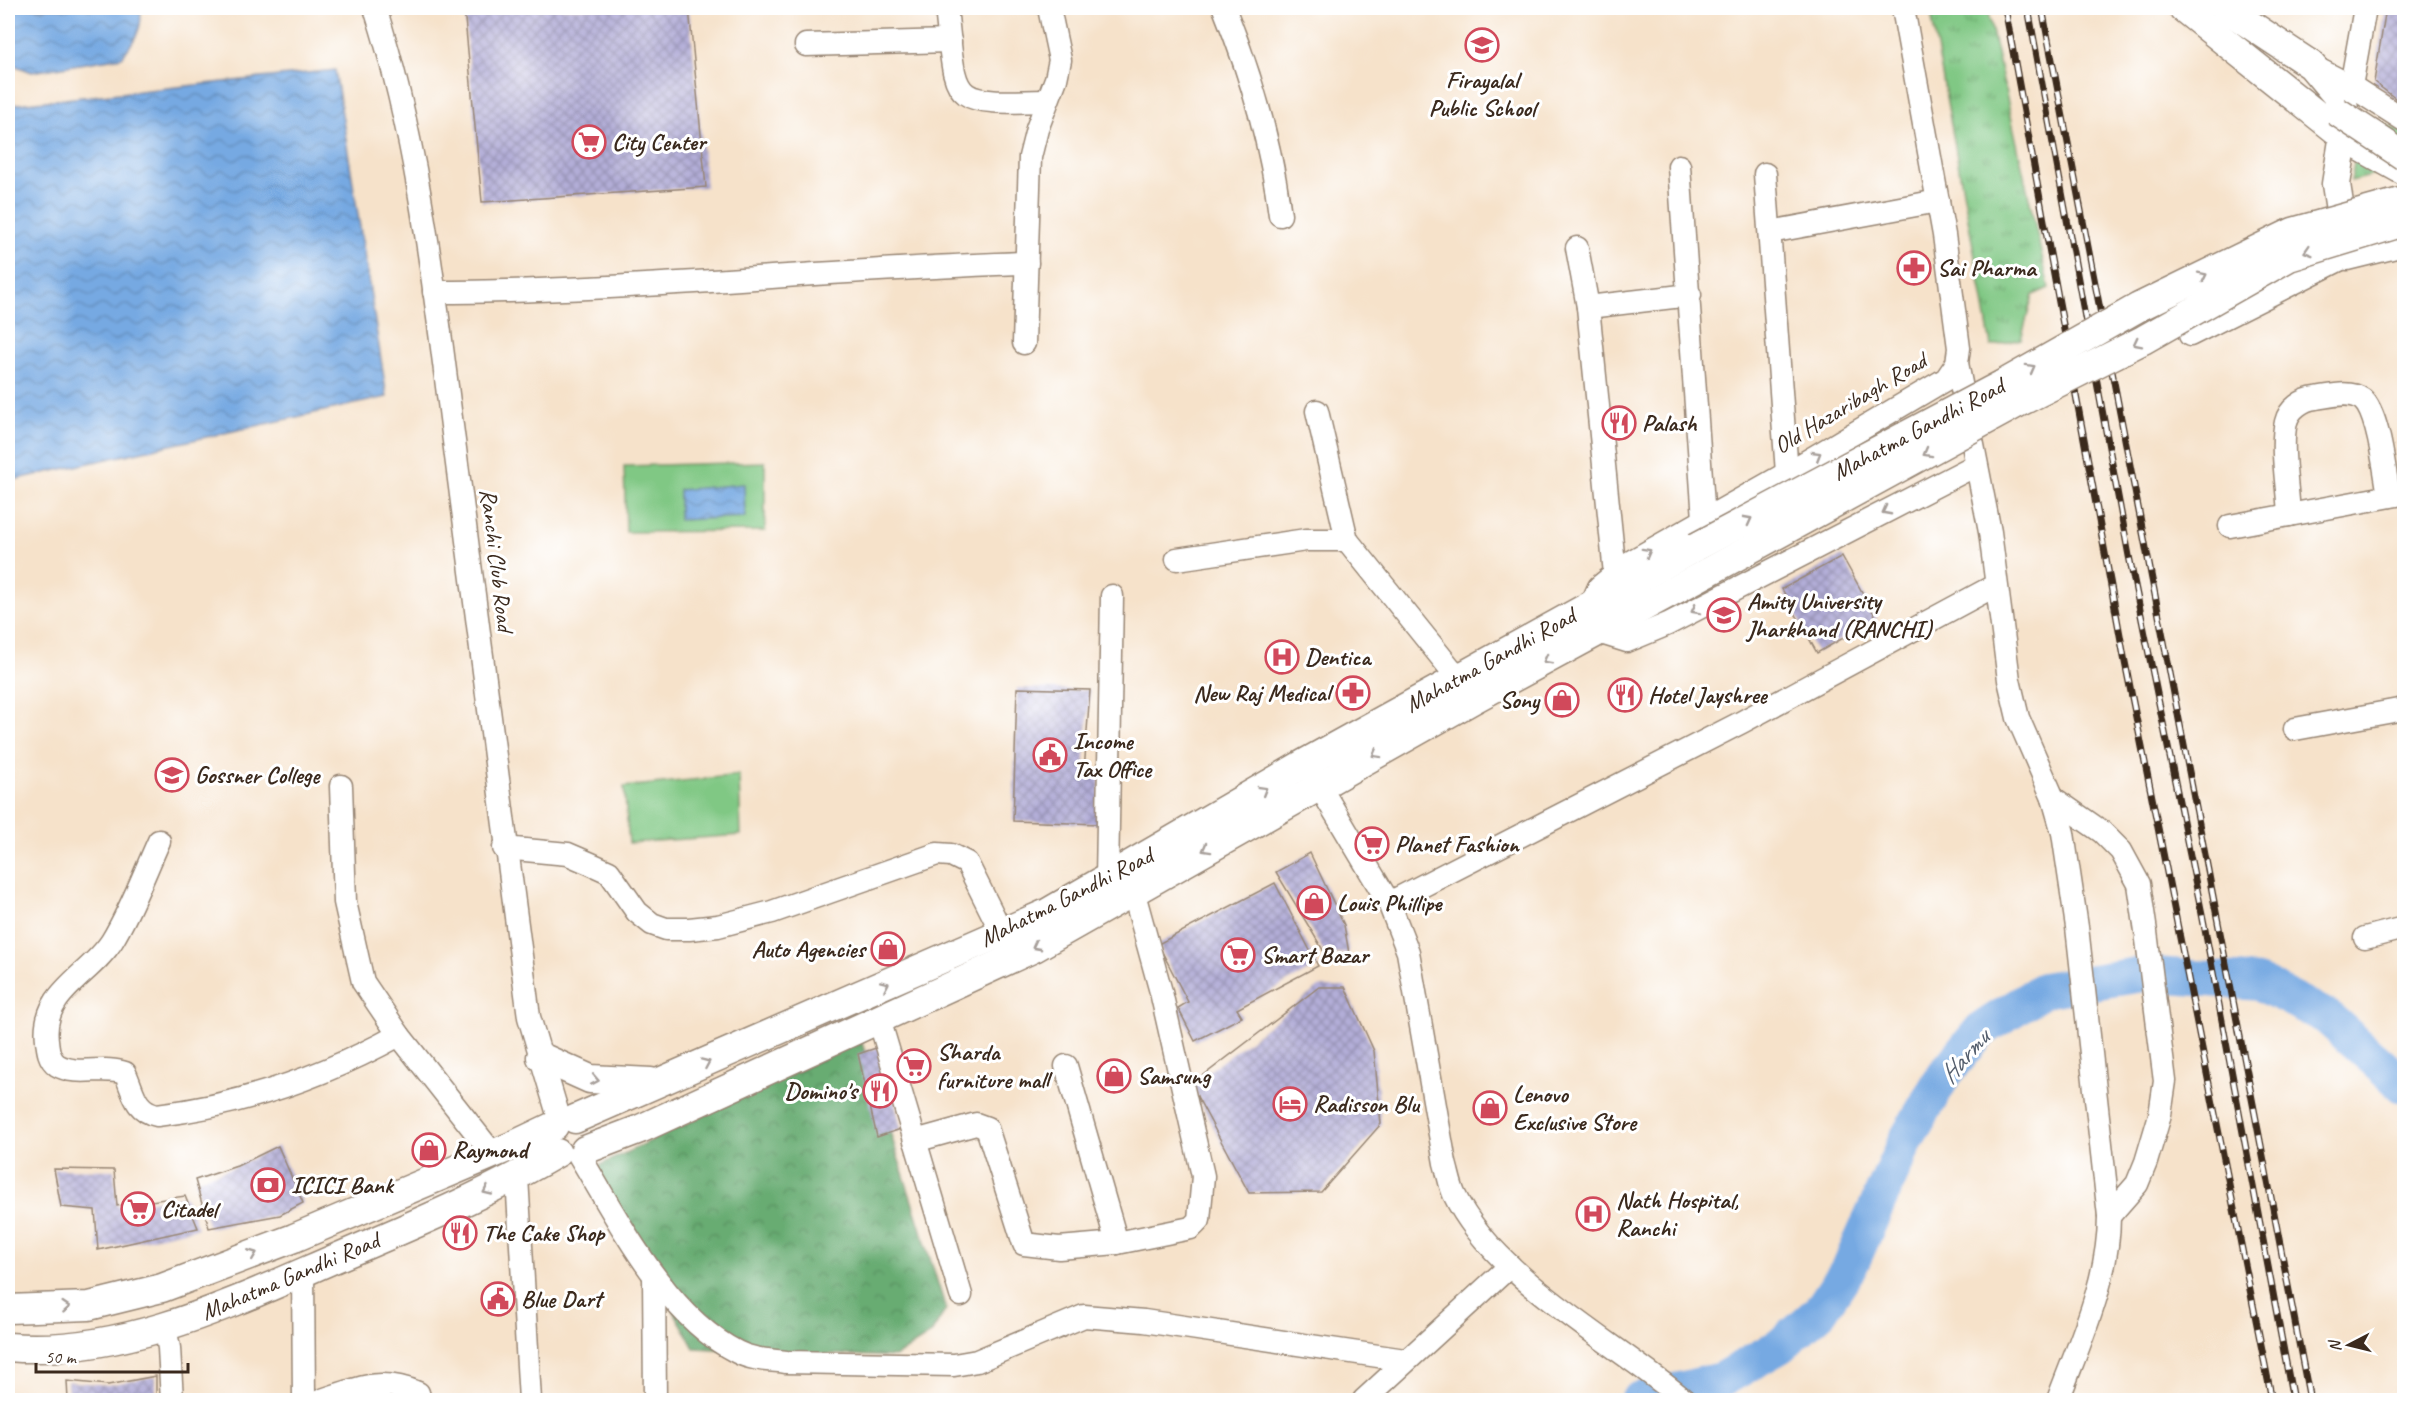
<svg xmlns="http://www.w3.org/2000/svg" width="2412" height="1408" viewBox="0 0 2412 1408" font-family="Caveat,sans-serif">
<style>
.grass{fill:url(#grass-tufts);stroke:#5e7951;stroke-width:1.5}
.forest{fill:url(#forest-crowns);stroke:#526b48;stroke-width:1.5}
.garden{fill:#80c884;stroke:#5e7951;stroke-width:1.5}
.water{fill:url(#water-waves);stroke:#586a80;stroke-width:1.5}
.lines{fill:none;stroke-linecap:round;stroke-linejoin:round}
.river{stroke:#76a9e2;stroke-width:36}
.building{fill:url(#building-cross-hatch)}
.minor-casing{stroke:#988674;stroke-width:25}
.major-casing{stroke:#988674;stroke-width:31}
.minor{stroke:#fff;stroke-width:22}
.major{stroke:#fff;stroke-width:28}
.rail-casing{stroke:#3b2a1e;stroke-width:7}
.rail{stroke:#fff;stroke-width:4.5;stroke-dasharray:14;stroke-linecap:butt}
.major-bridge-casing{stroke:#988674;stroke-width:31;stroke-linecap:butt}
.major-bridge{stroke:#fff;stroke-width:28}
.oneway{stroke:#a79f9a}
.labels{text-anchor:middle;stroke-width:6;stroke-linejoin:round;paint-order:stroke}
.poi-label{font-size:24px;font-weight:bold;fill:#3b2a1e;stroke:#fff;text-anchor:start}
.street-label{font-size:24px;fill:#3b2a1e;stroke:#fff}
.water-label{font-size:26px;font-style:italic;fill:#535d6c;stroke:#fff}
</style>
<defs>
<pattern id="grass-tufts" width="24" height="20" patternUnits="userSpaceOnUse" patternTransform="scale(1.5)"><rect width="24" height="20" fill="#80c884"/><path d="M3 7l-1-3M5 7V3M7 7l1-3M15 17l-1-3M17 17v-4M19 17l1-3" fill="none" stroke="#6aa36b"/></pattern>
<pattern id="forest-crowns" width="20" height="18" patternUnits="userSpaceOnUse" patternTransform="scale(1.5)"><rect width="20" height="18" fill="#68ac72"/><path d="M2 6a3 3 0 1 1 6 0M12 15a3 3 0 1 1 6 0" fill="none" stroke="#578c5d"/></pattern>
<pattern id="water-waves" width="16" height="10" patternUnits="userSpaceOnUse" patternTransform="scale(1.5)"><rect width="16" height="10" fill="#76a9e2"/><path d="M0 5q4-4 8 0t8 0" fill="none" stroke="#628ab7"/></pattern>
<pattern id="building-cross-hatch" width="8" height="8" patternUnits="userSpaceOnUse" patternTransform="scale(1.5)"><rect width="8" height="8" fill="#b3aed8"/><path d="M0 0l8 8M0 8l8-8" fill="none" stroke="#938eaf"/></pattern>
</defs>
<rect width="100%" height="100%" fill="#fff"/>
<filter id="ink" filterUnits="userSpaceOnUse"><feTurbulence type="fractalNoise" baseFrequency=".0167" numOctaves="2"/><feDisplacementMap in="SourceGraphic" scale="12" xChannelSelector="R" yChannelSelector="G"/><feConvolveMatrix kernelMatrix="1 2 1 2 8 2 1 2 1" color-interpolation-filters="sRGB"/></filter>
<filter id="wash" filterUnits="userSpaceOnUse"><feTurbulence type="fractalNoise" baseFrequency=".008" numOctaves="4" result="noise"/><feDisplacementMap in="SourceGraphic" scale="24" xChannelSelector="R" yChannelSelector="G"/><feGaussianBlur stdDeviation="1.35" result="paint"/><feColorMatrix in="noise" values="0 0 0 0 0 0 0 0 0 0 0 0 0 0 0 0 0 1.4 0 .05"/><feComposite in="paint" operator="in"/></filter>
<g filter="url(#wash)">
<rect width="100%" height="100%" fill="#f6e2ca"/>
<!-- grass -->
<g class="grass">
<polygon points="1930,8 1987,8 2049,288 2033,295 2021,339 1991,346"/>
<polygon points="2381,122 2404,133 2404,167 2351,181 2356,151 2365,127"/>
</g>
<!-- forest -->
<polygon class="forest" points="861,1040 946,1309 931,1334 895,1357 694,1348 596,1167"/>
<!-- garden -->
<g class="garden">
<polygon points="765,462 765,531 626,532 624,466"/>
<polygon points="739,775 741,835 629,843 624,787"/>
</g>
<!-- water -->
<g class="water">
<path d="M8,8H140C144,28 134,41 122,57L32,72L8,63Z"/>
<polygon points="335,70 387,397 8,481 8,105"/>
<polygon points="744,484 745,517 679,520 679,490"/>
</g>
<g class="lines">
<!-- river -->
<polyline class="river" points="1638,1400 1721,1380 1780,1346 1820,1311 1850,1266 1905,1142 1943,1076 1981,1030 2043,990 2143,974 2260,983 2327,1017 2404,1086"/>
</g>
<g id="blocks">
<!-- building -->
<g class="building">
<polygon points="464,8 689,8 706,187 482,202"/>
<polygon points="2386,8 2404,8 2404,105 2374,82"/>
<polygon points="1842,556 1877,619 1817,653 1782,589"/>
<polygon points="1017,688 1090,690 1084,772 1100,772 1099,824 1013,821"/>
<polygon points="1310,853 1344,925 1349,953 1326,955 1276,872"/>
<polygon points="1275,883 1318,966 1237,1009 1242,1017 1195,1041 1178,1008 1188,1002 1158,944"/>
<polygon points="1319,987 1345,987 1374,1051 1381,1124 1321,1192 1249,1193 1191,1085"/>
<polygon points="882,1046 901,1129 877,1137 858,1054"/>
<polygon points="278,1146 303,1203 280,1215 209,1228 195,1180 237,1166"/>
<polygon points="54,1169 114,1170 117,1206 185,1196 198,1228 98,1250 95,1210 61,1207"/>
<polygon points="156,1376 156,1400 68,1400 67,1381 108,1385"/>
</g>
</g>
</g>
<g filter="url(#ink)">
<use href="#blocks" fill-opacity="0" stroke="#988674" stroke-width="1.5"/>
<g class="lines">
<!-- minor casing -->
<g class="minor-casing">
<g id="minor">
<path d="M375,8C420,147 435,296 454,441C479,633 504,825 529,1017L560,1121"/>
<path d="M946,8C957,103 947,104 1046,101"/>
<path d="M1224,8C1251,75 1271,142 1280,215"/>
<polyline points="806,45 950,41"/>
<polyline points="2318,69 2351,86 2404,120"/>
<polyline points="2351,86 2365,8"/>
<polyline points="1679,166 1704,519"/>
<polyline points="1765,174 1787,473"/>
<polyline points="1770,232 1938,201"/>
<polyline points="1577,248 1588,307 1615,574"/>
<path d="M434,292C632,292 829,269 1027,263"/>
<polyline points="1588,307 1690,295"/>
<polyline points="2190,335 2347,256"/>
<polyline points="1024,343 1030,157 1037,129 1056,79 1060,60 1049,8"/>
<path d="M1957,363L1990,532L2009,680L2018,718L2053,798L2063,833L2077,927L2109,1216C2109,1280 2080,1341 2058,1400"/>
<polyline points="1317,411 1347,540"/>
<path d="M2289,515C2288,488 2280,448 2286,422C2289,409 2303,399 2316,398C2330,396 2350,390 2362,399C2379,413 2385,474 2389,496"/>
<polyline points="2230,526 2402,494"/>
<polyline points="1177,559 1306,540 1347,540 1450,668 1460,676"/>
<polyline points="1592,603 1599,587 1630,562 1787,473 1946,379 1957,363 1959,348 1944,235 1903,8"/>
<polyline points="1598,632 1627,641 1668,624 1976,465"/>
<polyline points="2295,729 2404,709"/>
<path d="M1311,772L1389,903L1408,952L1445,1163C1448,1173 1450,1185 1454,1194C1493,1277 1614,1341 1684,1400"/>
<polyline points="341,786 345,902 363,982 399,1035 492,1153"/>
<polyline points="2053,798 2102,832 2121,851 2139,884 2146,932 2165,1081 2160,1115 2146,1162 2137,1184 2109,1216"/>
<path d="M159,841C144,874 131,910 112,941C90,976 41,992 47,1040C48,1050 49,1059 57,1065C77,1077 104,1065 125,1073C134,1092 134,1110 157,1115C243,1105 323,1077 399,1035"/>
<polyline points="504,848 568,854 589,863 609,872 637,912 652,924 666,929 689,929 718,926 772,912 937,854 951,855 967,863 1002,933"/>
<polyline points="1107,879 1112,596"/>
<polyline points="1389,903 1742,722 1996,585"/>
<polyline points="2365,938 2404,928"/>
<polyline points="879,1019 961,1295"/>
<polyline points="915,1141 976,1124 987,1128 1024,1244 1059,1248 1117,1243 1066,1066"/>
<path d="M579,1155C619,1221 666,1316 737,1352C752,1360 770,1360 786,1362L954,1365L977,1361L1084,1316L1144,1321L1405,1360"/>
<polyline points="517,1177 530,1400"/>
<polyline points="1117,1243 1191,1228 1199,1220 1203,1176 1161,992 1133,890"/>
<polyline points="303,1272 304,1400"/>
<polyline points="654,1276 655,1400"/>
<polyline points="165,1327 169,1348 172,1400"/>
<path d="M322,1400C358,1388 381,1377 418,1393L420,1400"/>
<polyline points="1364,1400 1510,1266"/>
</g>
</g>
<!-- major casing -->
<g class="major-casing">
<g id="major">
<polyline points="2183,8 2336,130"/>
<polyline points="2225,8 2311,65 2343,103 2346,122 2336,184 2347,256 2404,242"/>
<polyline points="2352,142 2404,171"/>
<polyline points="541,1057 590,1079 651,1082"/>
<polyline points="575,1119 1047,913 1305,763 1696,547"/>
<polyline points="585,1150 640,1129 1034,948 1472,700 1710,571"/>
<polyline points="8,1309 89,1306 162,1288 294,1238 512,1146 554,1126"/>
<path d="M8,1347C125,1357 238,1300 343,1255C416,1224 489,1193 557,1153"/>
</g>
</g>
<!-- minor -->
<use href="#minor" class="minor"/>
<!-- major -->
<use href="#major" class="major"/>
<!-- rail casing -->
<g class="rail-casing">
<g id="rail">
<polyline points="2005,8 2124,657 2272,1400"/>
<polyline points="2028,8 2129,556 2203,919 2293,1400"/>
<polyline points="2042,8 2310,1400"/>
</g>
</g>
<!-- rail -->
<use href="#rail" class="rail"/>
<!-- major-bridge casing -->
<g class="major-bridge-casing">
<g id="major-bridge">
<polyline points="2336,111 2404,156"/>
<polyline points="1696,547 2003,384 2139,307 2293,232 2404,201"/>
<polyline points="1710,571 2018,403 2143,340 2289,257 2404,222"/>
</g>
</g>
<!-- major-bridge -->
<use href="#major-bridge" class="major-bridge"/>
</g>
<!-- one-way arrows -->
<defs><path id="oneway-chevron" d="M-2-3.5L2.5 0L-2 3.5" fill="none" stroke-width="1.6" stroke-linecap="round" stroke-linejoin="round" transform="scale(1.5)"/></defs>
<g class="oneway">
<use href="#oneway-chevron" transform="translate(2308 251) rotate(163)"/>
<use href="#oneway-chevron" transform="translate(2203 276) rotate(-26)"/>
<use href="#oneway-chevron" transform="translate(2137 343) rotate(153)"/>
<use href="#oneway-chevron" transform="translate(2031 368) rotate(-29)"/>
<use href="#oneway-chevron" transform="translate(1927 453) rotate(151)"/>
<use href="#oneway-chevron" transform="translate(1817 455) rotate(-31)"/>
<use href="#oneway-chevron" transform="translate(1886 511) rotate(152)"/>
<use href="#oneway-chevron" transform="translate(1748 520) rotate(-28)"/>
<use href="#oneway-chevron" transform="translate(1647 552) rotate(-29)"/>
<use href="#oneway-chevron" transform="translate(1695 610) rotate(153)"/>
<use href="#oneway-chevron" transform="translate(1547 660) rotate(152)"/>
<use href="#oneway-chevron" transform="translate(1376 754) rotate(151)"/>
<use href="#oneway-chevron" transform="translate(1263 790) rotate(-31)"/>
<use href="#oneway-chevron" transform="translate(1206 849) rotate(151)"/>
<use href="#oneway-chevron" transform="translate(1036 946) rotate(152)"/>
<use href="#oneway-chevron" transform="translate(885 985) rotate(-24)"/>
<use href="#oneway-chevron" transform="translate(706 1063) rotate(-24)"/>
<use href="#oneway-chevron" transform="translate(595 1080) rotate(11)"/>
<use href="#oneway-chevron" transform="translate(487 1191) rotate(155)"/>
<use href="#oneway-chevron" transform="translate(253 1254) rotate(-22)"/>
<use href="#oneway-chevron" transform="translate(66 1307) rotate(-4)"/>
</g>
</g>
<!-- icons -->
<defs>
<g id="school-ring" transform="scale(1.725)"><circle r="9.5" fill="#fff" stroke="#d1495b" stroke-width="1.5"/><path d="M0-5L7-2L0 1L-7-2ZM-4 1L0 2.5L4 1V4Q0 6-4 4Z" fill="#d1495b"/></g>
<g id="supermarket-ring" transform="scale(1.725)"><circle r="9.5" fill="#fff" stroke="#d1495b" stroke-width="1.5"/><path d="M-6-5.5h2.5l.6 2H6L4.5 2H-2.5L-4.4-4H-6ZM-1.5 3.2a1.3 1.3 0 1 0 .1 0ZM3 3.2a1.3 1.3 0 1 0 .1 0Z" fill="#d1495b"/></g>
<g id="pharmacy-ring" transform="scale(1.725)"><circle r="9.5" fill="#fff" stroke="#d1495b" stroke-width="1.5"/><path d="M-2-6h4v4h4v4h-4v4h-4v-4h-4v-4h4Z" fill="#d1495b"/></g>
<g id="restaurant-ring" transform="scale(1.725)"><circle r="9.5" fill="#fff" stroke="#d1495b" stroke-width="1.5"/><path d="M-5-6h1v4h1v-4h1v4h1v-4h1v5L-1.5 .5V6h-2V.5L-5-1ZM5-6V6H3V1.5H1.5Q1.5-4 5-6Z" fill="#d1495b"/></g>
<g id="university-ring" transform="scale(1.725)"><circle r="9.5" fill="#fff" stroke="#d1495b" stroke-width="1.5"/><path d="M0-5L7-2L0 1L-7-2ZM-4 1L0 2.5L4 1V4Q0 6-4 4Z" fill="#d1495b"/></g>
<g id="hospital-ring" transform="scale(1.725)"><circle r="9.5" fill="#fff" stroke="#d1495b" stroke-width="1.5"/><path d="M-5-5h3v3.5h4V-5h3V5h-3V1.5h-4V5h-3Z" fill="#d1495b"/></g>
<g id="shop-ring" transform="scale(1.725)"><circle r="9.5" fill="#fff" stroke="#d1495b" stroke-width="1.5"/><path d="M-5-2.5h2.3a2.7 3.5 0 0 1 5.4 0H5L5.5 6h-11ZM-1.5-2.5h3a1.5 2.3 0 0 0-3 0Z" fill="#d1495b"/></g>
<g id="civic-ring" transform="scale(1.725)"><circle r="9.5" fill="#fff" stroke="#d1495b" stroke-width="1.5"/><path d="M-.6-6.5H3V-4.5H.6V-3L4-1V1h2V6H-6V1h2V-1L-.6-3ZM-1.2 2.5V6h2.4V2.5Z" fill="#d1495b"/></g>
<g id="hotel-ring" transform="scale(1.725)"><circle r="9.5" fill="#fff" stroke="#d1495b" stroke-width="1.5"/><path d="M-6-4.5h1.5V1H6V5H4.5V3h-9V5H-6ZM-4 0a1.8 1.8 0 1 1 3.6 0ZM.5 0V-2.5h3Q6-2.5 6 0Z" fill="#d1495b"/></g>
<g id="bank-ring" transform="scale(1.725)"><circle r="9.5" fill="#fff" stroke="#d1495b" stroke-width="1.5"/><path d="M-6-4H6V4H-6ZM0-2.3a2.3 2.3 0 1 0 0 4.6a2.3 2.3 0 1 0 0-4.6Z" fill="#d1495b"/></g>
</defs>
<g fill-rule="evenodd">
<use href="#school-ring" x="1482" y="45"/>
<use href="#supermarket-ring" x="589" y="142"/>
<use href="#pharmacy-ring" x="1914" y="268"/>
<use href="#restaurant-ring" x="1619" y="423"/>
<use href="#university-ring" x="1724" y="615"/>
<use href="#hospital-ring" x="1282" y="657"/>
<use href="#pharmacy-ring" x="1353" y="693"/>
<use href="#restaurant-ring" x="1625" y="695"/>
<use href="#shop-ring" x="1562" y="700"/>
<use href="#civic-ring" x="1050" y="755"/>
<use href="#university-ring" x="172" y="775"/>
<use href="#supermarket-ring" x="1372" y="844"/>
<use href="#shop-ring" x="1314" y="903"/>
<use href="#shop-ring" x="888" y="949"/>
<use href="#supermarket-ring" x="1238" y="955"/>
<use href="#supermarket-ring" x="914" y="1066"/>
<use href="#shop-ring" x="1114" y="1076"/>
<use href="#restaurant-ring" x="880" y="1091"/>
<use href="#hotel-ring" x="1290" y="1104"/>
<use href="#shop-ring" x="1490" y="1108"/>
<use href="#shop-ring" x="429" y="1150"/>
<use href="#bank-ring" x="268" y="1185"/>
<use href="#supermarket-ring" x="138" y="1209"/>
<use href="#hospital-ring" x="1593" y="1214"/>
<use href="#restaurant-ring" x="460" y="1233"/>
<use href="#civic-ring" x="498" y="1299"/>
</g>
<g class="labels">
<!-- poi labels -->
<g class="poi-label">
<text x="1482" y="88" text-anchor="middle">Firayalal<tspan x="1482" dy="28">Public School</tspan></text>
<text x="612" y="150">City Center</text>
<text x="1937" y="276">Sai Pharma</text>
<text x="1642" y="431">Palash</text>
<text x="1747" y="609">Amity University<tspan x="1747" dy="28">Jharkhand (RANCHI)</tspan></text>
<text x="1305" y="665">Dentica</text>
<text x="1330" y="701" text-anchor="end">New Raj Medical</text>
<text x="1648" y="703">Hotel Jayshree</text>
<text x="1539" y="708" text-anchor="end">Sony</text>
<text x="1073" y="749">Income<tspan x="1073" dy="28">Tax Office</tspan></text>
<text x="195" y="783">Gossner College</text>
<text x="1395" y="852">Planet Fashion</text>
<text x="1337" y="911">Louis Phillipe</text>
<text x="865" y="957" text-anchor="end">Auto Agencies</text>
<text x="1261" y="963">Smart Bazar</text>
<text x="937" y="1060">Sharda<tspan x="937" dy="28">furniture mall</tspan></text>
<text x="1137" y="1084">Samsung</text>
<text x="857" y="1099" text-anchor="end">Domino's</text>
<text x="1513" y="1102">Lenovo<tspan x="1513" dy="28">Exclusive Store</tspan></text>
<text x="1313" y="1112">Radisson Blu</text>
<text x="452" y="1158">Raymond</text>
<text x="291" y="1193">ICICI Bank</text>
<text x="1616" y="1208">Nath Hospital,<tspan x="1616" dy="28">Ranchi</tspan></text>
<text x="161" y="1217">Citadel</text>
<text x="483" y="1241">The Cake Shop</text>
<text x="521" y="1307">Blue Dart</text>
</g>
<!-- street labels -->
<g class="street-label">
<text transform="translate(1850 403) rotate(-31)" y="8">Old Hazaribagh Road</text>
<text transform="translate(1918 429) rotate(-28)" y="8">Mahatma Gandhi Road</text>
<text transform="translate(497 560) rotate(83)" y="8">Ranchi Club Road</text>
<text transform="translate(1490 660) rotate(-29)" y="8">Mahatma Gandhi Road</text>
<text transform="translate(1066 897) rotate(-27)" y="8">Mahatma Gandhi Road</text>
<text transform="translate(290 1276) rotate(-23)" y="8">Mahatma Gandhi Road</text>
</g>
<!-- water labels -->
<g class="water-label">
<text transform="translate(1964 1056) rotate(-49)" y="9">Harmu</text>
</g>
</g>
<!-- margin -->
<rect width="2412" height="1408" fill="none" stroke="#fff" stroke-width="30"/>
<!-- north arrow -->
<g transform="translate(2349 1345) rotate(263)" stroke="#ffffff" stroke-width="4.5" paint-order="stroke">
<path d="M0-4.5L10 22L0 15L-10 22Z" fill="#3b2a1e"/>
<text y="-9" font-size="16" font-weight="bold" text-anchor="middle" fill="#3b2a1e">N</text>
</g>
<!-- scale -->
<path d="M36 1363v9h152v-9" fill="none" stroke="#3b2a1e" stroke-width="3"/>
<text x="45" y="1363" font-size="18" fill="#3b2a1e" stroke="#ffffff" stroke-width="4.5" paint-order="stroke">50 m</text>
</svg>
